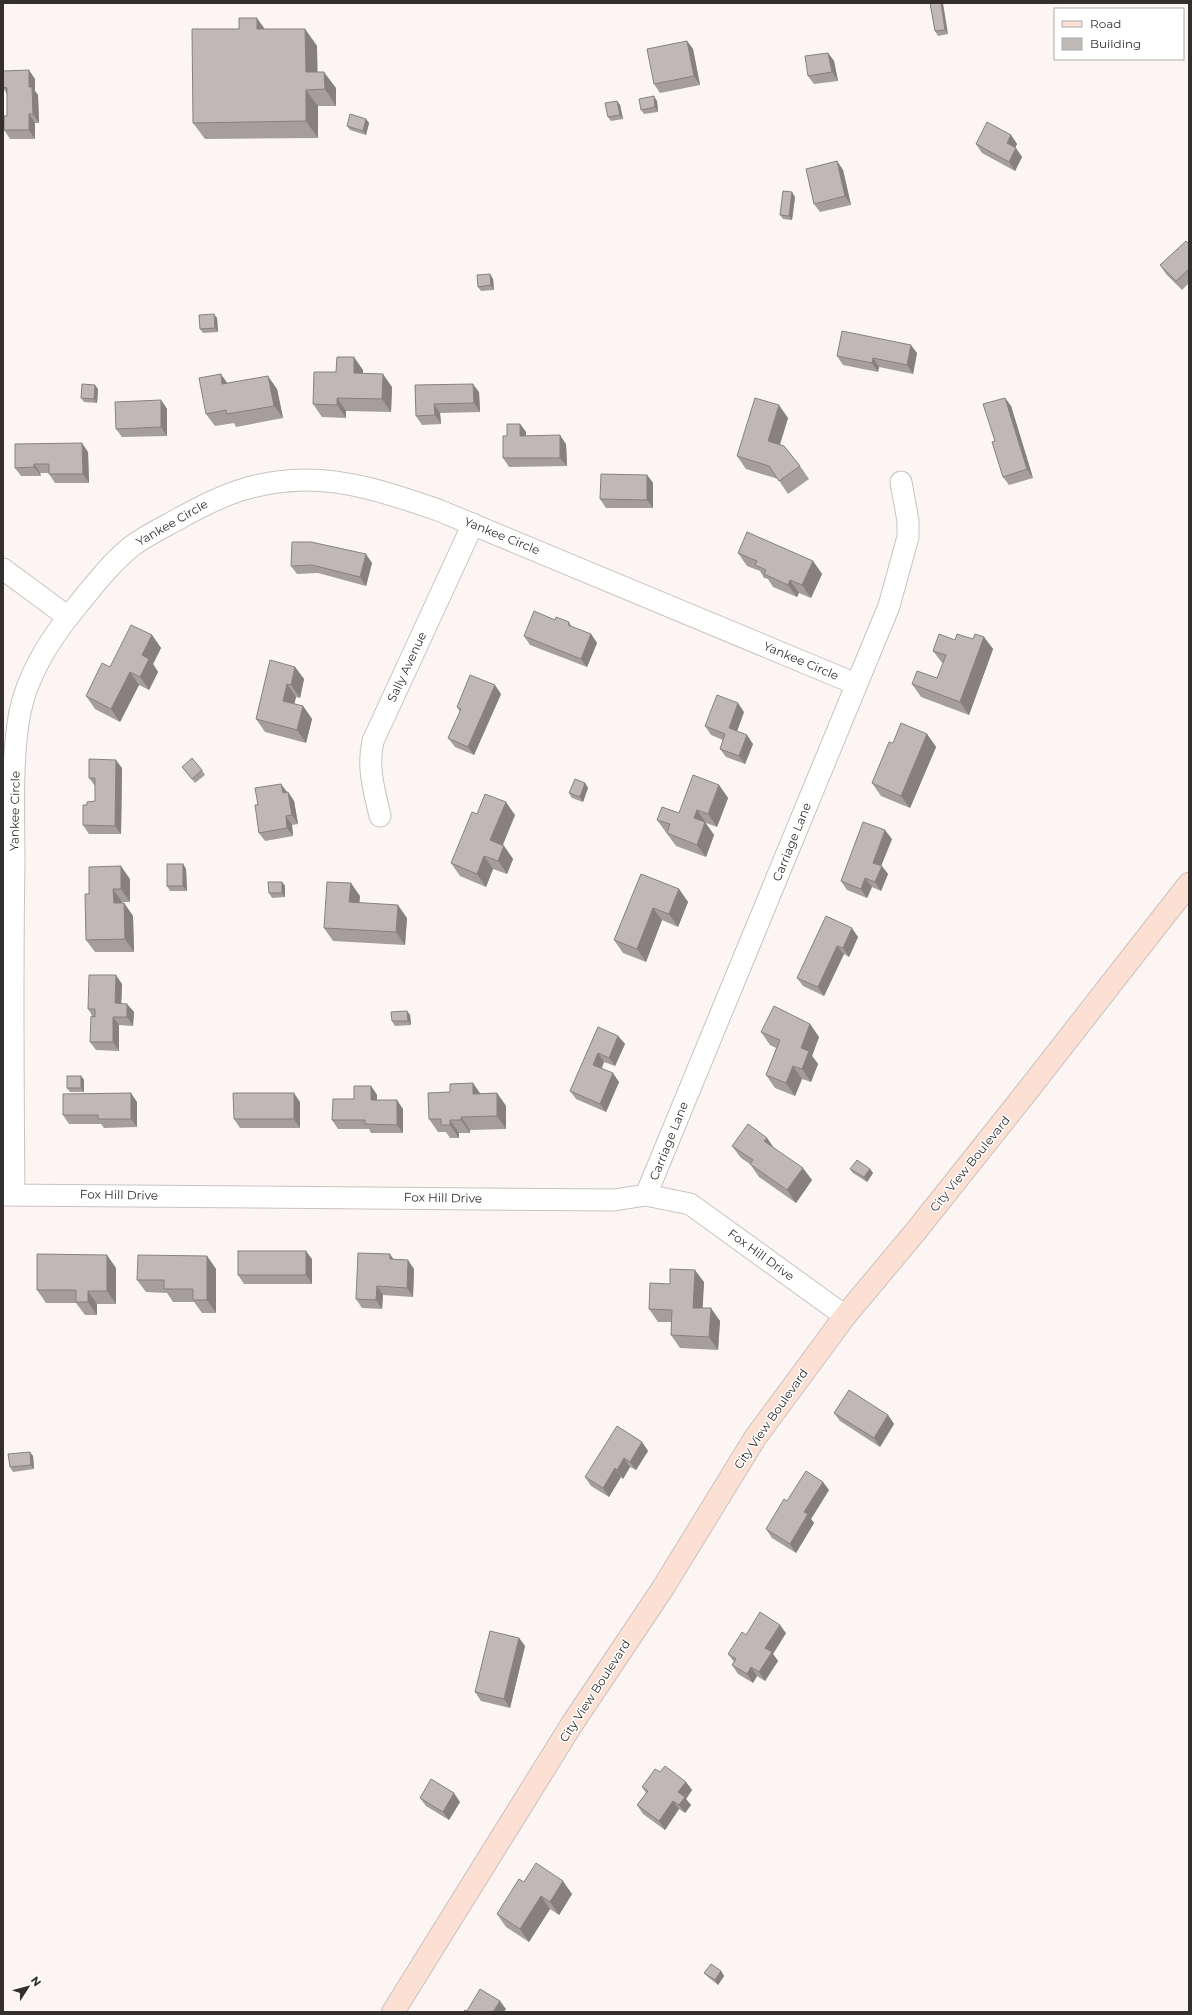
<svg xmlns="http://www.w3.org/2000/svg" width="1192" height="2015" viewBox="0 0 1192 2015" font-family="Montserrat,sans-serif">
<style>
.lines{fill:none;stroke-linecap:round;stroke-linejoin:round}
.street-casing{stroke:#c9c3c0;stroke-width:23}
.secondary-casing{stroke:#c9c3c0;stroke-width:24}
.street{stroke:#fff;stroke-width:21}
.secondary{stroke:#fde0d4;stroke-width:22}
.wall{fill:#a49e9d}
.shaded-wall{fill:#86817f}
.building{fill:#bfb8b6;stroke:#86817f}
.labels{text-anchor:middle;stroke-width:3;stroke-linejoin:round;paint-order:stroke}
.street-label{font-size:12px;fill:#322f2e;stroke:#fff}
</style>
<rect width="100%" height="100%" fill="#fcf5f3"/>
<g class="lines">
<!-- street casing -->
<g class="street-casing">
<g id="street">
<polyline points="3,569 68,617"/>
<path d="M380,816C374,790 367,767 373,741L473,524"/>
<path d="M14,1194C13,1084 12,974 14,864C14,817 11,758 20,712C28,673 52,636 77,606C94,585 111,563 132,546C147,535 164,527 180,518C223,494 255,481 305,480C352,480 394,495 438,510L856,684"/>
<polyline points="3,1195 614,1200 646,1195 690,1204 845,1316"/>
<polyline points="646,1195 889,606 908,537 908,521 901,482"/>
</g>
</g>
<!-- secondary casing -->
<g class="secondary-casing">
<polyline id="secondary" points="393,2012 572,1724 663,1588 755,1438 845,1316 916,1231 1025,1094 1189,884"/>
</g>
<!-- street -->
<use href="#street" class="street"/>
<!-- secondary -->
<use href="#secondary" class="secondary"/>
</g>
<!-- wall -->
<g class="wall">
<polygon points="930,3 948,34 938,36 935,31"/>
<polygon points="265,29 305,29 317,46 317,72 336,88 336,106 318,106 318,138 205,139 193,123"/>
<polygon points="687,41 693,49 700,85 660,93 654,84"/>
<polygon points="828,53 834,61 838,81 814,84 808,76"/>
<polygon points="3,71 35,79 35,91 38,95 39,123 35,123 35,139 10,139 4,130 7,116 7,94 3,88"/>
<polygon points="617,101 620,105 623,119 611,121 608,117"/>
<polygon points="657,101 658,112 644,114 641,110"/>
<polygon points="366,119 369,123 366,135 350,130 347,126"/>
<polygon points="1011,135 1017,144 1015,148 1022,157 1015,171 982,153 976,144"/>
<polygon points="837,161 843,170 851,205 820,212 814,204"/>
<polygon points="795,197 792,220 783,219 780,215"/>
<polygon points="1189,244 1189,283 1182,290 1166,274 1160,265"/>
<polygon points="490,274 493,279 494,290 481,291 478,287"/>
<polygon points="217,318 218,332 203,333 200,329"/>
<polygon points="917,353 913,374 879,367 878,372 843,365 837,356"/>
<polygon points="363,370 363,373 392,387 391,412 346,411 346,418 322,417 313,404 336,372"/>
<polygon points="227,383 277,389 283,418 236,427 234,423 215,426 206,414"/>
<polygon points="415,385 479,392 480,412 440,413 441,424 422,425 416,416"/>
<polygon points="98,389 97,403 84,402 81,398"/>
<polygon points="1005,398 1011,406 1033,478 1009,485 1003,477 995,441"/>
<polygon points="161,400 167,409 167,436 122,437 116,429"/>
<polygon points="788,418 780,444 800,466 809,479 788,494 778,479 746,469 737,456"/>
<polygon points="520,424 526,432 526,436 566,444 567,466 509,467 503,458 507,436"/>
<polygon points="88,452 89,483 55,483 49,474 49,473 40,473 41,476 21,476 15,468"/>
<polygon points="647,475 653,483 653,508 606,508 600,499"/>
<polygon points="738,553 813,561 822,574 811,598 799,593 797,597 773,587 768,579 764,578 760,571 747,566"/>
<polygon points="372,563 366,586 318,573 297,574 291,566"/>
<polygon points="555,620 569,622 572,627 591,634 597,643 587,667 530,645 524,636"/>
<polygon points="152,635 161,648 153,664 158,672 149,690 139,685 120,722 95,709 86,696 110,667"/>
<polygon points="984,637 993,649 969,715 921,697 912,684 937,678 943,664 933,651 955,640 973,639"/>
<polygon points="295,667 304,679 300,698 296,697 294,704 303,706 312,719 306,743 265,732 256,719"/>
<polygon points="501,694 474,755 455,747 448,738 460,712 457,707"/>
<polygon points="744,712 737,731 753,744 745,764 726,757 720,749 723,740 711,735 705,726"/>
<polygon points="927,734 936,747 910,808 881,796 872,783 893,743"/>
<polygon points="182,767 202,770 205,775 195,783"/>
<polygon points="122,768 121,834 89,834 83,825 87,805 95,801 95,786 89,778"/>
<polygon points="585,783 588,788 583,802 572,798 569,793"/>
<polygon points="719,785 728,798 717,827 706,823 706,824 714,835 706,857 676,846 657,820 679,813"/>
<polygon points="288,792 294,801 298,824 292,825 293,836 265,841 259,833 258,805"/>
<polygon points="477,814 515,815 503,845 504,846 513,859 507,874 493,869 486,887 460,876 451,863"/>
<polygon points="892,839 881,866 888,874 881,891 872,887 867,898 847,890 841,881"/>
<polygon points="183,864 186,869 187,891 170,891 167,886"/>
<polygon points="641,874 679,889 688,902 678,927 662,920 646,962 623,953 614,940"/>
<polygon points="130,879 130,902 122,902 122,903 124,903 133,916 134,952 95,952 86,940 89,894"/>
<polygon points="282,882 285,886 285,897 272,898 269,893"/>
<polygon points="360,896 359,903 407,918 405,945 333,941 324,928"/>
<polygon points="826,916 858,937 849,957 844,954 824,996 803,986 797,978"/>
<polygon points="122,984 121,1004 127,1004 134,1012 133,1026 119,1025 119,1051 96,1050 90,1042 93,1017 88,1009"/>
<polygon points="407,1011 410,1015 411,1025 395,1026 392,1021"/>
<polygon points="810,1024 819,1037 812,1056 818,1064 811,1082 802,1079 795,1096 775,1088 766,1075 776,1048 770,1045 761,1032"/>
<polygon points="598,1027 618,1036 625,1044 615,1066 604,1062 602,1068 619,1082 606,1112 576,1099 570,1091"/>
<polygon points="81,1076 84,1080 84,1092 70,1092 67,1088"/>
<polygon points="371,1086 377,1095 377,1100 403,1109 403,1133 371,1133 369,1129 338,1129 332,1120 354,1099"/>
<polygon points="497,1093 506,1106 506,1129 470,1130 470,1133 459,1133 459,1138 450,1138 446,1132 438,1132 429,1119 480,1094"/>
<polygon points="137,1102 137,1127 104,1128 101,1124 69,1124 63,1115"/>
<polygon points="300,1102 300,1128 240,1128 234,1119"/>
<polygon points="767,1138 773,1147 812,1180 796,1203 759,1177 750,1164 741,1158 732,1146"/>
<polygon points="850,1169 870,1169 873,1173 867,1182 853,1173"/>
<polygon points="207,1256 216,1269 216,1313 202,1313 194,1302 173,1302 167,1293 146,1292 137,1280"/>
<polygon points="312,1259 312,1284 244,1284 238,1275"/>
<polygon points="394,1260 414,1269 413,1297 383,1295 382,1309 362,1308 356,1299"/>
<polygon points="116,1268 116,1304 97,1304 97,1315 85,1315 76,1303 46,1303 37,1290"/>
<polygon points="704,1282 702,1308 720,1321 718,1350 680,1348 671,1335 671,1322 658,1322 649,1309 670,1284"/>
<polygon points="834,1413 888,1415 894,1424 880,1447 840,1421"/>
<polygon points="642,1442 648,1451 636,1470 630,1467 623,1479 621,1477 609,1497 591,1486 585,1477"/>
<polygon points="33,1456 34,1469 13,1472 10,1467"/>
<polygon points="829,1490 811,1519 814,1523 796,1553 772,1538 766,1529 787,1501"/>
<polygon points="786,1633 773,1654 778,1661 765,1681 757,1676 753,1683 738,1674 732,1665 734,1662 728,1654 746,1635"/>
<polygon points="519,1638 525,1646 510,1708 481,1701 475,1692"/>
<polygon points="660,1772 686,1782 692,1790 686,1799 691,1805 685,1813 679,1809 665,1830 643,1814 637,1805 646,1793 642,1787"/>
<polygon points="420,1798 460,1802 449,1820 426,1806"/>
<polygon points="524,1882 572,1894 559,1915 550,1909 529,1942 506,1927 497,1914"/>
<polygon points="721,1971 724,1976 718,1985 708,1977 704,1973"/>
</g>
<!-- shaded-wall -->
<g class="shaded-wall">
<polygon points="941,3 943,3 948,34 945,30"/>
<polygon points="257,18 269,35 257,29"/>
<polygon points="305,29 317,46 318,89 306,72"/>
<polygon points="687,41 693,49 700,85 694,76"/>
<polygon points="828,53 834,61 838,81 832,72"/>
<polygon points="29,70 35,79 35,91 38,95 39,123 33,114 29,87"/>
<polygon points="324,72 336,88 336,106 325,89"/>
<polygon points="306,90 318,106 318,138 306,121"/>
<polygon points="654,96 657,101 658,112 655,107"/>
<polygon points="617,101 620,105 623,119 620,115"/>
<polygon points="29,114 35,123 35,139 29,130"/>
<polygon points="366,119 369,123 366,135 363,131"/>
<polygon points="1011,135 1017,144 1013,152 1007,143"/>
<polygon points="1016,148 1022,157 1015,171 1009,162"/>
<polygon points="837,161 843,170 851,205 845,196"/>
<polygon points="792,192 795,197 792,220 789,216"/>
<polygon points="490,274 493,279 494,290 491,285"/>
<polygon points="214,314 217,318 218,332 215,328"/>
<polygon points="911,345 917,353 913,374 907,365"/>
<polygon points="354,357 363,370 363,386 354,373"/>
<polygon points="873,358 879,367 878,372 872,363"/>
<polygon points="221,374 230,387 222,384"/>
<polygon points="383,374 392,387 391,412 382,399"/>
<polygon points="268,376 277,389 283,418 274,406"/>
<polygon points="473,384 479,392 480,412 474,403"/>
<polygon points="95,385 98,389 97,403 94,399"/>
<polygon points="337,398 346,411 346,418 337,405"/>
<polygon points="1005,398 1011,406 1033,478 1027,469"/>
<polygon points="161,400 167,409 167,436 161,427"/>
<polygon points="434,404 440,413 441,424 435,415"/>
<polygon points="779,405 788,418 777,454 768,441"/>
<polygon points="520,424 526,432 526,445 520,436"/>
<polygon points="560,435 566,444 567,466 560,458"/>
<polygon points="82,443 88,452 89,483 83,474"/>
<polygon points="34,464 40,473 41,476 34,467"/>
<polygon points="647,475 653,483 653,508 647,500"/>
<polygon points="366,554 372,563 366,586 360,577"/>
<polygon points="813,561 822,574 811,598 802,585"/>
<polygon points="790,580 799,593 797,597 788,585"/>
<polygon points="591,634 597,643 587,667 581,659"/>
<polygon points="152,635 161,648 153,664 158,672 149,690 140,677 142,655"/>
<polygon points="984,637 993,649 969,715 960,702"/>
<polygon points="295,667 304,679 300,698 291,685"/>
<polygon points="130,672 139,685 120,722 111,709"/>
<polygon points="287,684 296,697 292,714 283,701"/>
<polygon points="495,685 501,694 474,755 468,747"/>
<polygon points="738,703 744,712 735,737 729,728"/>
<polygon points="303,706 312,719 306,743 297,730"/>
<polygon points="927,734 936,747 910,808 901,796"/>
<polygon points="747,735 753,744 745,764 739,756"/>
<polygon points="116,760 122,768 121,834 115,826"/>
<polygon points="585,783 588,788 583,802 580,797"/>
<polygon points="281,784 287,792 283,793"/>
<polygon points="719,785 728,798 717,827 708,814"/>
<polygon points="288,792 294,801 298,824 292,815"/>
<polygon points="506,802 515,815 499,853 490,840"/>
<polygon points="697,810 714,835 706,857 697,845 694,818"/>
<polygon points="286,816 292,825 293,836 287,828"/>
<polygon points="885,830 892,839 879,871 873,863"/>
<polygon points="504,846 513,859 507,874 498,861"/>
<polygon points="484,856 493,869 486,887 477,874"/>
<polygon points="183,864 186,869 187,891 183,886"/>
<polygon points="121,866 130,879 130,902 121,889"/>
<polygon points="882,866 888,874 881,891 875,882"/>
<polygon points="865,878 872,887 867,898 861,889"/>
<polygon points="282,882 285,886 285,897 282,893"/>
<polygon points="351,883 360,896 358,915 349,902"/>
<polygon points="113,889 122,902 122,916 114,903"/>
<polygon points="679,889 688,902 678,927 669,914"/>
<polygon points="124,903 133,916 134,952 125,939"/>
<polygon points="398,905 407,918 405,945 396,932"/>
<polygon points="653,908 662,920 646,962 637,949"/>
<polygon points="852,928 858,937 849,957 843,948"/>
<polygon points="837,946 844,954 824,996 818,987"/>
<polygon points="116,975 122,984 121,1012 115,1003"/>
<polygon points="127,1004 134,1012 133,1026 127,1017"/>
<polygon points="407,1011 410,1015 411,1025 408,1021"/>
<polygon points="113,1017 119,1025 119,1051 113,1042"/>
<polygon points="810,1024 819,1037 812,1056 818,1064 811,1082 802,1069 801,1048"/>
<polygon points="618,1036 625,1044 615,1066 609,1058"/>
<polygon points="598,1053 604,1062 599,1073 593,1065"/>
<polygon points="793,1066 802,1079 795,1096 786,1083"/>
<polygon points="613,1073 619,1082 606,1112 600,1104"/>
<polygon points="81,1076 84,1080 84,1092 81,1088"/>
<polygon points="473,1083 482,1096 473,1094"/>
<polygon points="371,1086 377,1095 377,1109 371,1100"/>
<polygon points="131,1093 137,1102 137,1127 131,1119"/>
<polygon points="294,1093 300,1102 300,1128 294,1119"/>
<polygon points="497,1093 506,1106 506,1129 497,1116"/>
<polygon points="397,1100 403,1109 403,1133 397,1125"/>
<polygon points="461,1117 470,1130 470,1133 461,1120"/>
<polygon points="450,1120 459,1133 459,1138 450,1125"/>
<polygon points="767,1138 776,1151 764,1141"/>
<polygon points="803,1168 812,1180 796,1203 787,1190"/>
<polygon points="870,1169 873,1173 867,1182 864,1177"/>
<polygon points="306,1251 312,1259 312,1284 306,1275"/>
<polygon points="390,1254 396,1263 390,1259"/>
<polygon points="107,1255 116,1268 116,1304 107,1291"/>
<polygon points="207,1256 216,1269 216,1313 207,1300"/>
<polygon points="408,1260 414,1269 413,1297 407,1288"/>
<polygon points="695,1270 704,1282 702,1321 693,1308"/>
<polygon points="377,1286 383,1295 382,1309 376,1300"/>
<polygon points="88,1291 97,1304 97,1315 88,1302"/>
<polygon points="711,1308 720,1321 718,1350 709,1337"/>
<polygon points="888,1415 894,1424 880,1447 874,1438"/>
<polygon points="642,1442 648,1451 636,1470 630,1462"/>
<polygon points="30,1452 33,1456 34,1469 31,1465"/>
<polygon points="624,1458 630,1467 623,1479 617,1470"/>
<polygon points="615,1468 621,1477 609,1497 603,1488"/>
<polygon points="823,1482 829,1490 811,1519 814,1523 796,1553 790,1544 804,1512"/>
<polygon points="780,1625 786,1633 773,1654 778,1661 765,1681 759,1672 765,1648"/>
<polygon points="519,1638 525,1646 510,1708 504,1699"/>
<polygon points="751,1667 757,1676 753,1683 747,1674"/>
<polygon points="686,1782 692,1790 686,1799 691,1805 685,1813 679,1805 678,1792"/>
<polygon points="454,1793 460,1802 449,1820 443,1812"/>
<polygon points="673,1801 679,1809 665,1830 659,1821"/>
<polygon points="563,1881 572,1894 559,1915 550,1902"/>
<polygon points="541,1896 550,1909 529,1942 520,1929"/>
<polygon points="721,1971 724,1976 718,1985 715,1980"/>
<polygon points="500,2001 506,2009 504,2012 493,2012"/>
</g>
<!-- building -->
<g class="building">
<polygon points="930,3 941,3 945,30 935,31"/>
<polygon points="239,18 257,18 257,29 305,29 306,72 324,72 325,89 306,90 306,121 193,123 192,29 239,29"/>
<polygon points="687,41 694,76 654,84 647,49"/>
<polygon points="828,53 832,72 808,76 805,56"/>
<polygon points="29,70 29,87 32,87 33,114 29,114 29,130 4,130 4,116 7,116 7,88 3,87 3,71"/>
<polygon points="654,96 655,107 641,110 639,99"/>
<polygon points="617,101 620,115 608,117 605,103"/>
<polygon points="350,114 366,119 363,131 347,126"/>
<polygon points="987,122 1011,135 1007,143 1016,148 1009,162 976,144"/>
<polygon points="837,161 845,196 814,204 806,169"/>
<polygon points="783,191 792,192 789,216 780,215"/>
<polygon points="1186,241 1189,244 1189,269 1176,281 1160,265"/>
<polygon points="490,274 491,285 478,287 477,275"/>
<polygon points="214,314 215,328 200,329 199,315"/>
<polygon points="842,331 911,345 907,365 873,358 872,363 837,356"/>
<polygon points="337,357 354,357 354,373 383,374 382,399 337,398 337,405 313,404 314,372 336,372"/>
<polygon points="221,374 222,384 268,376 274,406 227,414 226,410 206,414 199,378"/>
<polygon points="82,384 95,385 94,399 81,398"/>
<polygon points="473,384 474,403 434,404 435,415 416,416 415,385"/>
<polygon points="755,398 779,405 768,441 784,446 800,466 779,481 769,466 737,456"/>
<polygon points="1005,398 1027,469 1003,477 992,442 995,441 983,404"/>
<polygon points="161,400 161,427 116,429 115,402"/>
<polygon points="507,424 520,424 520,436 560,435 560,458 503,458 503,436 507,436"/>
<polygon points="82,443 83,474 49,474 49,464 34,464 34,467 15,468 15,444"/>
<polygon points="601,474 647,475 647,500 600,499"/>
<polygon points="747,532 813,561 802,585 790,580 788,585 764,574 766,570 755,565 757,561 738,553"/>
<polygon points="292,542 311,542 366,554 360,577 312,565 291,566"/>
<polygon points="534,611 555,620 556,617 569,622 568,625 591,634 581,659 524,636"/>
<polygon points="131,625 152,635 142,655 149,659 140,677 130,672 111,709 86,696 102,663 110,667"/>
<polygon points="939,634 955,640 957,634 973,639 975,634 984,637 960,702 912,684 917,671 937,678 946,655 933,651"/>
<polygon points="270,660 295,667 291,685 287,684 283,701 303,706 297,730 256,719"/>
<polygon points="470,675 495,685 468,747 448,738 461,709 457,707"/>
<polygon points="717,695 738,703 729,728 747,735 739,756 720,749 725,734 705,726"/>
<polygon points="901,723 927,734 901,796 872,783 889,742 893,743"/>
<polygon points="192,758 202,770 192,779 182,767"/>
<polygon points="89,759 116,760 115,826 83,825 83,805 87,805 87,802 95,801 95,778 89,778"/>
<polygon points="693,775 719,785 708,814 697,810 694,818 705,822 697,845 667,833 670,824 657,820 662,807 679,813"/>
<polygon points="575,779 585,783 580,797 569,793"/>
<polygon points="281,784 283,793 288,792 292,815 286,816 287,828 259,833 255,805 258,805 255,788"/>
<polygon points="485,794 506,802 490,840 504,846 498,861 484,856 477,874 451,863 472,812 477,814"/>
<polygon points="863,822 885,830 873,863 882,866 875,882 865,878 861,889 841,881"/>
<rect x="167" y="864" width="16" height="22"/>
<polygon points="121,866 121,889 113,889 114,903 124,903 125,939 86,940 85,894 89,894 89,867"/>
<polygon points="641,874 679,889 669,914 653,908 637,949 614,940"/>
<polygon points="268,882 282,882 282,893 269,893"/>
<polygon points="327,882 351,883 349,902 398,905 396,932 324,928"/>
<polygon points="826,916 852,928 843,948 837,946 818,987 797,978"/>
<polygon points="89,975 116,975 115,1003 127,1004 127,1017 113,1017 113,1042 90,1042 91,1016 95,1017 95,1009 88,1009"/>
<polygon points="774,1006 810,1024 801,1048 809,1051 802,1069 793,1066 786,1083 766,1075 780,1040 761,1032"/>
<polygon points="407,1011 408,1021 392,1021 391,1012"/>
<polygon points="598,1027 618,1036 609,1058 598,1053 593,1065 613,1073 600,1104 570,1091"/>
<rect x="67" y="1076" width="14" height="12"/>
<polygon points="473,1083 473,1094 497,1093 497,1116 461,1117 461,1120 450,1120 450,1125 441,1125 441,1119 429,1119 428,1093 450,1092 450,1084"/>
<polygon points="354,1086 371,1086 371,1100 397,1100 397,1125 365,1124 365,1120 332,1120 333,1099 354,1099"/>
<polygon points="131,1093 131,1119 98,1119 98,1115 63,1115 63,1094"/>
<polygon points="233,1093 294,1093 294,1119 234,1119"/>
<polygon points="748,1124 767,1138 764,1141 803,1168 787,1190 750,1164 753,1160 732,1146"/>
<polygon points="857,1160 870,1169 864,1177 850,1169"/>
<rect x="238" y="1251" width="68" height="24"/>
<polygon points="358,1253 390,1254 390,1259 408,1260 407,1288 377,1286 376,1300 356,1299"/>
<polygon points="37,1254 107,1255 107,1291 88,1291 88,1302 76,1302 76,1290 37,1290"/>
<polygon points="138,1255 207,1256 207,1300 193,1300 193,1289 164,1289 164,1280 137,1280"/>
<polygon points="670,1269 695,1270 693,1308 711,1308 709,1337 671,1335 672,1310 649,1309 650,1283 670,1284"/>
<polygon points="849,1390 888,1415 874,1438 834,1413"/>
<polygon points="617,1426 642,1442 630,1462 624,1458 617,1470 615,1468 603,1488 585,1477"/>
<polygon points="30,1452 31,1465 10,1467 8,1454"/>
<polygon points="806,1471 823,1482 804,1512 808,1514 790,1544 766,1529 784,1499 787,1501"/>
<polygon points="760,1612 780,1625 765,1648 772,1652 759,1672 751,1667 747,1674 732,1665 736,1659 728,1654 742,1632 746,1635"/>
<polygon points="490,1631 519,1638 504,1699 475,1692"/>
<polygon points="665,1766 686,1782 678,1792 685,1797 679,1805 673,1801 659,1821 637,1805 648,1791 642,1787 655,1769 660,1772"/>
<polygon points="431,1779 454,1793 443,1812 420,1798"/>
<polygon points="536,1863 563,1881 550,1902 541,1896 520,1929 497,1914 519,1879 524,1882"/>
<polygon points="711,1964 721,1971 715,1980 704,1973"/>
<polygon points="480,1989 500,2001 493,2012 463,2012 465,2010 467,2011"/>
</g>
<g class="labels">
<!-- street labels -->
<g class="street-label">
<text transform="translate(172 523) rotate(-30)" y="4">Yankee Circle</text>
<text transform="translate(502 536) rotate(22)" y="4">Yankee Circle</text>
<text transform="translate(801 661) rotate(23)" y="4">Yankee Circle</text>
<text transform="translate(407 667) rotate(-65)" y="4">Sally Avenue</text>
<text transform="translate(15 811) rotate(-89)" y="4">Yankee Circle</text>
<text transform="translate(792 842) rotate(-68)" y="4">Carriage Lane</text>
<text transform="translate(669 1141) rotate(-68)" y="4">Carriage Lane</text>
<text transform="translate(970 1164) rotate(-51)" y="4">City View Boulevard</text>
<text transform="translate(119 1195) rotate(1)" y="4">Fox Hill Drive</text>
<text transform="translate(443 1198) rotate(1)" y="4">Fox Hill Drive</text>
<text transform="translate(761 1255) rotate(36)" y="4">Fox Hill Drive</text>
<text transform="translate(771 1419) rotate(-55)" y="4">City View Boulevard</text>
<text transform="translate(595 1691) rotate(-57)" y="4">City View Boulevard</text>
</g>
</g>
<!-- border -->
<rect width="1192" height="2015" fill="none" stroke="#322f2e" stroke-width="8"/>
<!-- legend -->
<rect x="1054" y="8" width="130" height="52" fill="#ffffff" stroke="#adacab"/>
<rect x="1062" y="21" width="20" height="6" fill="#fde0d4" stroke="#adacab"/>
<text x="1090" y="28" font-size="12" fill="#322f2e">Road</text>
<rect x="1062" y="38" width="20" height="12" fill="#bfb8b6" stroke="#adacab"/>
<text x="1090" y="48" font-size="12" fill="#322f2e">Building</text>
<!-- north arrow -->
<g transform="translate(28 1987) rotate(54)" stroke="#ffffff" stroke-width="3" paint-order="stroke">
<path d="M0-3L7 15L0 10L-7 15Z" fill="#322f2e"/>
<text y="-6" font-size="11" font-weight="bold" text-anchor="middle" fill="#322f2e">N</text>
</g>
</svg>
